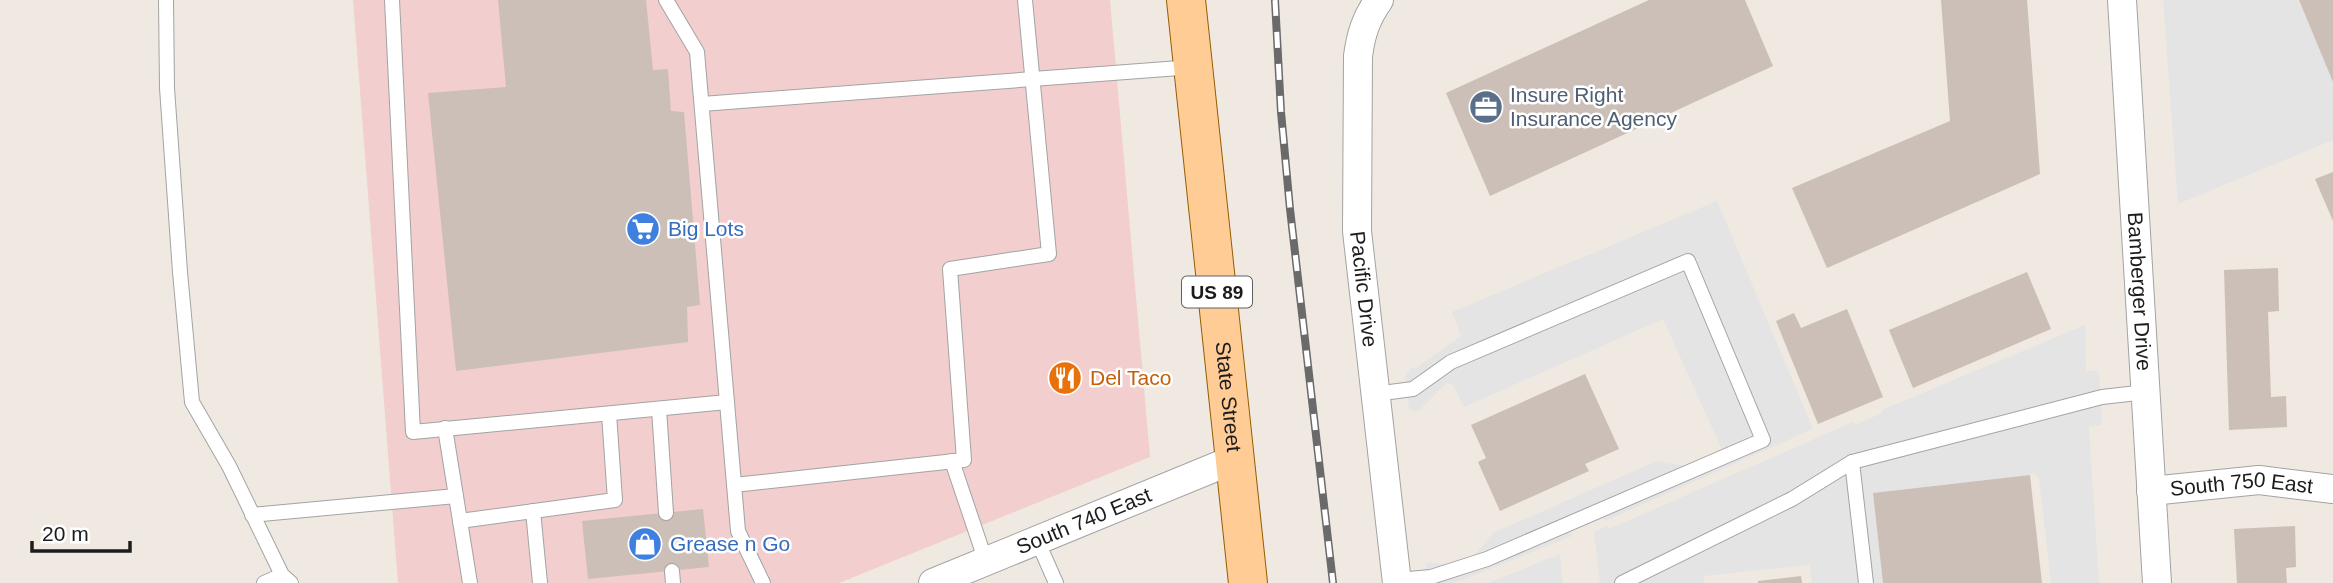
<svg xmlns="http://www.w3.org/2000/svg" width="2333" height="583" viewBox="0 0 2333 583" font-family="Arial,sans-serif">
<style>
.commercial{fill:#f2cece}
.parking{fill:#e4e4e4}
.building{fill:#cbbfb7}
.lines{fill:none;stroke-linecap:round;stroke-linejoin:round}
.service-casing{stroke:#a3a3a3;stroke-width:16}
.minor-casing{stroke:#a3a3a3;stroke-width:30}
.primary-casing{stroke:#955c00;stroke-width:40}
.service{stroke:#fff;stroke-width:14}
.minor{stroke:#fff;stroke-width:28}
.primary{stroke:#ffcc96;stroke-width:38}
.rail-casing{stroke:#6a6a6a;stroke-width:8}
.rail{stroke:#fff;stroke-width:5;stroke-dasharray:16;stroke-linecap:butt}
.labels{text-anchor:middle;stroke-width:5;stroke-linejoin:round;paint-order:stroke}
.shield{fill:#fff;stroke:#606060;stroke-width:2}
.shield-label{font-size:19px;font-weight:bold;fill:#1c1c1c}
.service-label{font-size:21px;fill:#4e5e75;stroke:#fff;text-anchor:start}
.shop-label{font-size:21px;fill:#366cbe;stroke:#fff;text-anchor:start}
.street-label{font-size:21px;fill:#1c1c1c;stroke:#fff}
.food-label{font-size:21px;fill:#c56008;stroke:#fff;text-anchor:start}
</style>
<rect width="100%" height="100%" fill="#efe9e1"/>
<!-- commercial -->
<polygon class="commercial" points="353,0 1110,0 1150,457 839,583 398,583"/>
<!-- parking -->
<g class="parking">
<polygon points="2163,0 2299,0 2333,82 2333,140 2178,204"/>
<polygon points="1717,201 1813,429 1605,521 1603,518 1570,532 1572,536 1465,579 1452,583 1428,583 1426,563 1452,564 1474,556 1493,533 1657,461 1686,466 1722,450 1663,319 1464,407 1453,385 1447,383 1417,412 1409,409 1405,377 1411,368 1416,368 1461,336 1452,312"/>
<polygon points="2085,325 2086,371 2099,371 2102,425 2089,427 2099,583 2051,583 2039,479 2035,473 2023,476 1873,493 1883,583 1812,583 1810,565 1704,576 1704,583 1600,583 1594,532 1607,526 1609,529 1853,422 1855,425 1882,413 1882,410"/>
<polygon points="1560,554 1563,583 1488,583"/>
</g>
<!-- building -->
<g class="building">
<polygon points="498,0 646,0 653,70 668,69 671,111 684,112 700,305 687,307 688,342 456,371 428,93 506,87"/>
<polygon points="1649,0 1745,0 1773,66 1490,196 1446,93"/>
<polygon points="1941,0 2027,0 2040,174 1827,268 1792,188 1950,121"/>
<polygon points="2299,0 2333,0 2333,82"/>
<polygon points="2333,172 2333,221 2315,179"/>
<polygon points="2278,268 2279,311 2268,312 2271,397 2286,396 2287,427 2229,430 2224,270"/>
<polygon points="2027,272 2051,329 1913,388 1889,330"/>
<polygon points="1847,309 1883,397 1818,424 1776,321 1794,313 1801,328"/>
<polygon points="1585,374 1619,449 1585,464 1589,471 1500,511 1478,462 1486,458 1471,425"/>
<polygon points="2030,475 2042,583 1883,583 1873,493"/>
<polygon points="703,509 709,567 588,579 582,521"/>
<polygon points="2295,526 2296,567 2286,568 2287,583 2237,583 2234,529"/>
<polygon points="1801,576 1802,583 1758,583 1758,581"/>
</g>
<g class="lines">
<!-- service casing -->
<g class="service-casing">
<g id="service">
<polyline points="166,0 167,88 180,272 192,402 229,466 282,575 291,583"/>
<polyline points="392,0 413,432 727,402"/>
<polyline points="666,0 697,52 738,531 763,583"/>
<polyline points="702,104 1193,67"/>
<polyline points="1375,394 1413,389 1451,362 1688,261 1763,440 1487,559 1431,577 1397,580"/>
<polyline points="659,409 666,513"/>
<polyline points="445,428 470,583"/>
<polyline points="952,461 986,562"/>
<polyline points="734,485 964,460 950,269 1049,254 1025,0"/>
<polyline points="533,511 540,583"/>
<polyline points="252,515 456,496"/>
<polyline points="460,521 615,500 609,414"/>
<polyline points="1037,540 1056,583"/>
<polyline points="672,571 673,583"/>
<polyline points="264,583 282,575"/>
<polyline points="1622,583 1792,499 1852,462"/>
<polyline points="1866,583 1852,462 2102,397 2146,392"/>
</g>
</g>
<!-- minor casing -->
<g class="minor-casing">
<g id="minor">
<path id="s1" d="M1379,0C1366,18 1361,34 1358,56L1357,231L1397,583"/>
<path id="s2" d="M2122,0L2157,583"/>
<path id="s3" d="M2151,491L2259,480L2333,489"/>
<path id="s4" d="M933,583L1235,459"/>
</g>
</g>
<!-- primary casing -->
<g class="primary-casing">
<g id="primary">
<path id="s5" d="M1186,0L1248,583"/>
</g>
</g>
<!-- service -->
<use href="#service" class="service"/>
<!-- minor -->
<use href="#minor" class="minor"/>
<!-- primary -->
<use href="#primary" class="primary"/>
<!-- rail casing -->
<g class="rail-casing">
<polyline id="rail" points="1275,0 1281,112 1290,209 1333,583"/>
</g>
<!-- rail -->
<use href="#rail" class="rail"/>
</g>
<!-- icons -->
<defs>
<g id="office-disc" transform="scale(1.75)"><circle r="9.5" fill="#5c6f8a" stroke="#fff"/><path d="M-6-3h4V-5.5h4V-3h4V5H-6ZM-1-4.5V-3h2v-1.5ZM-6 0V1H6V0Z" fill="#fff"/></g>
<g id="supermarket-disc" transform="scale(1.75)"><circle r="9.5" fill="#3f7fe0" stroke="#fff"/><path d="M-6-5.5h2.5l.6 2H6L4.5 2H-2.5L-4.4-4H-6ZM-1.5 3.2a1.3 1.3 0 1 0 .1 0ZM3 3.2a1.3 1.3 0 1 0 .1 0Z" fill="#fff"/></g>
<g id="restaurant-disc" transform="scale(1.75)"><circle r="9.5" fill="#e8710a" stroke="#fff"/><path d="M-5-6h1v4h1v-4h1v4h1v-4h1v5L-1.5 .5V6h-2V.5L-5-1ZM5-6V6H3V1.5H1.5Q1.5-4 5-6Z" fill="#fff"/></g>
<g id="shop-disc" transform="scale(1.75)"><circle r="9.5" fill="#3f7fe0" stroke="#fff"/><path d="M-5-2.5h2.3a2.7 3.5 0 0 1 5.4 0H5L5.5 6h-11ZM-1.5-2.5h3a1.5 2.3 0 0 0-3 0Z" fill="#fff"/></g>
</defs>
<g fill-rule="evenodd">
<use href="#office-disc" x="1486" y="107"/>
<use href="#supermarket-disc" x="643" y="229"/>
<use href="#restaurant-disc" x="1065" y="378"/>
<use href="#shop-disc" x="645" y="544"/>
</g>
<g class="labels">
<!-- shield labels -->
<rect class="shield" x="1182" y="276.5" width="70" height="31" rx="5"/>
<g class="shield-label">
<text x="1217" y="299">US 89</text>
</g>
<!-- service labels -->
<g class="service-label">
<text x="1510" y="102">Insure Right<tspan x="1510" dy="24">Insurance Agency</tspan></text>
</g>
<!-- shop labels -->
<g class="shop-label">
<text x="668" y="236">Big Lots</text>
<text x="670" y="551">Grease n Go</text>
</g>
<!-- street labels -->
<g class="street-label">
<text dy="7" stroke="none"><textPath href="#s1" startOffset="294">Pacific Drive</textPath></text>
<text dy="7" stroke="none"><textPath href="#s2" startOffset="292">Bamberger Drive</textPath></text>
<text dy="7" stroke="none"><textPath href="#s5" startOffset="399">State Street</textPath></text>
<text dy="7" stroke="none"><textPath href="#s3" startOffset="91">South 750 East</textPath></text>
<text dy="7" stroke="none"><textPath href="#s4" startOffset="163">South 740 East</textPath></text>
</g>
<!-- food labels -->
<g class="food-label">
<text x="1090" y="385">Del Taco</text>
</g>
</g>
<!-- scale -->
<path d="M32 541v10h98v-10" fill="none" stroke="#1c1c1c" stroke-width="3.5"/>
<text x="42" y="541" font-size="21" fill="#1c1c1c" stroke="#ffffff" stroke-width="5" paint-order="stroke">20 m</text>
</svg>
